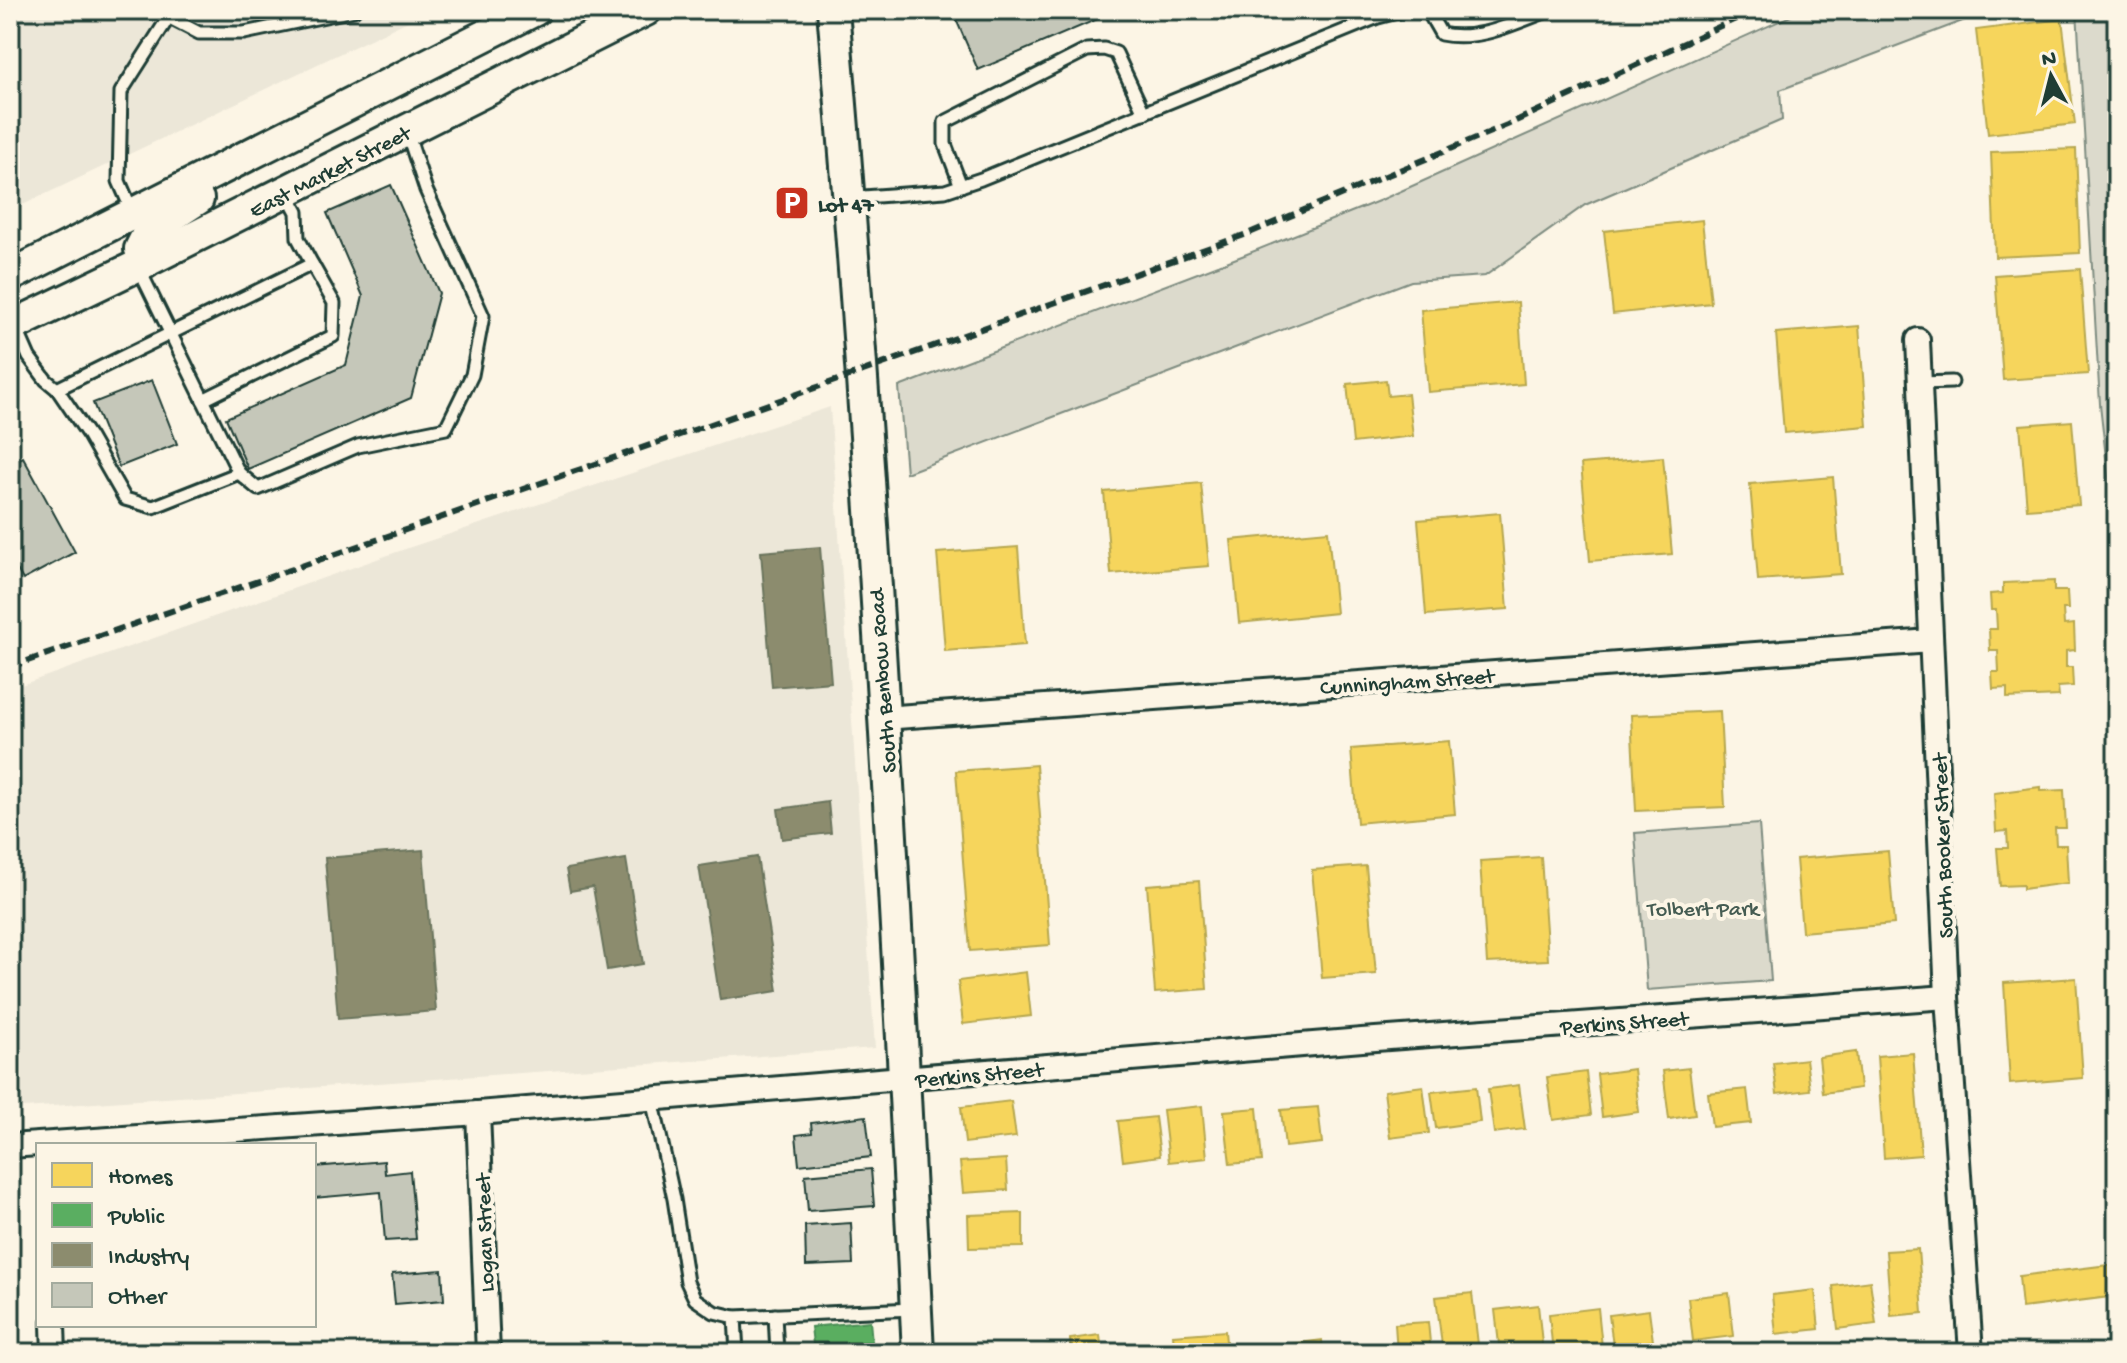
<svg xmlns="http://www.w3.org/2000/svg" width="2127" height="1363" viewBox="0 0 2127 1363" font-family="'Gochi Hand',sans-serif">
<style>
.built{fill:#ece7d8}
.green{fill:#dcdacc;stroke:#7e8c80;stroke-width:2}
.homes{fill:#f6d55c;stroke:#b6a750;stroke-width:2}
.public{fill:#5aae61;stroke:#488c54;stroke-width:2}
.industry{fill:#8c8c6e;stroke:#6b745d;stroke-width:2}
.building{fill:#c5c7b9;stroke:#1f3d34;stroke-width:2}
.lines{fill:none;stroke-linecap:round;stroke-linejoin:round}
.lane-casing{stroke:#1f3d34;stroke-width:17}
.street-casing{stroke:#1f3d34;stroke-width:28}
.secondary-casing{stroke:#1f3d34;stroke-width:36}
.lane{stroke:#fcf5e5;stroke-width:11}
.street{stroke:#fcf5e5;stroke-width:22}
.secondary{stroke:#fcf5e5;stroke-width:30}
.rail{stroke:#1f3d34;stroke-width:6;stroke-dasharray:12 6;stroke-linecap:butt}
.labels{text-anchor:middle;stroke-width:8;stroke-linejoin:round;paint-order:stroke}
.street-label{font-size:22px;fill:#1f3d34;stroke:#fcf5e5}
.poi-label{font-size:22px;font-weight:bold;fill:#1f3d34;stroke:#fcf5e5;text-anchor:start}
.park-label{font-size:22px;fill:#455c52;stroke:#fcf5e5}
</style>
<rect width="100%" height="100%" fill="#fcf5e5"/>
<filter id="ink" filterUnits="userSpaceOnUse"><feTurbulence type="fractalNoise" baseFrequency=".0125" numOctaves="2"/><feDisplacementMap in="SourceGraphic" scale="16" xChannelSelector="R" yChannelSelector="G"/><feConvolveMatrix kernelMatrix="1 2 1 2 8 2 1 2 1" color-interpolation-filters="sRGB"/></filter>
<g filter="url(#ink)">
<!-- built -->
<g class="built">
<polygon points="10,10 431,10 10,211"/>
<polygon points="830,407 875,1048 10,1109 10,689 408,548"/>
</g>
<!-- green -->
<g class="green">
<polygon points="1804,10 2066,10 1981,14 1780,90 1782,120 1585,205 1485,276 1411,281 906,473 899,387 1242,256 1381,200"/>
<polygon points="2077,10 2117,10 2117,494 2110,494 2100,404"/>
<polygon points="1759,824 1771,981 1647,990 1635,833"/>
</g>
<!-- homes -->
<g class="homes">
<polygon points="2062,19 2075,124 1988,134 1976,30"/>
<polygon points="2076,149 2080,253 1995,257 1991,152"/>
<polygon points="1702,220 1711,303 1613,314 1604,231"/>
<polygon points="2080,269 2088,374 2003,380 1995,275"/>
<polygon points="1518,302 1524,384 1428,392 1421,310"/>
<polygon points="1859,326 1867,426 1784,433 1776,333"/>
<polygon points="1386,380 1388,396 1408,394 1413,436 1353,443 1347,384"/>
<polygon points="2072,421 2079,505 2027,509 2020,425"/>
<polygon points="1663,457 1672,554 1590,561 1581,464"/>
<polygon points="1833,477 1841,574 1758,580 1750,484"/>
<polygon points="1201,483 1209,566 1111,574 1104,492"/>
<polygon points="1500,513 1508,609 1426,615 1418,520"/>
<polygon points="1328,531 1336,613 1239,623 1231,540"/>
<polygon points="1018,547 1025,645 945,651 937,553"/>
<polygon points="2054,581 2054,591 2067,591 2068,609 2063,609 2064,625 2074,624 2075,650 2066,651 2066,667 2072,667 2073,686 2058,687 2059,696 2007,698 2007,688 1993,689 1992,672 1999,672 1998,651 1990,651 1989,629 1997,629 1996,610 1991,610 1990,594 2003,593 2003,583"/>
<polygon points="1720,711 1725,807 1636,811 1631,715"/>
<polygon points="1449,741 1455,814 1357,823 1351,749"/>
<polygon points="1036,765 1050,945 970,951 956,771"/>
<polygon points="2040,787 2040,791 2064,790 2066,828 2055,828 2056,845 2066,845 2068,883 2023,889 2023,885 2000,886 1997,848 2008,848 2007,831 1996,832 1994,793"/>
<polygon points="1888,851 1894,924 1802,932 1796,859"/>
<polygon points="1541,857 1548,960 1487,963 1480,861"/>
<polygon points="1366,866 1376,974 1322,978 1312,870"/>
<polygon points="1199,881 1207,989 1155,993 1147,885"/>
<polygon points="2117,931 2117,1004 2111,932"/>
<polygon points="1026,972 1031,1016 963,1024 958,981"/>
<polygon points="2076,978 2083,1078 2010,1084 2004,983"/>
<polygon points="1856,1052 1860,1088 1823,1093 1819,1057"/>
<polygon points="1913,1053 1921,1155 1884,1158 1877,1056"/>
<polygon points="1806,1059 1810,1090 1777,1094 1773,1063"/>
<polygon points="1689,1068 1695,1115 1669,1119 1663,1071"/>
<polygon points="1634,1069 1639,1112 1602,1117 1597,1074"/>
<polygon points="1586,1072 1591,1115 1553,1120 1547,1077"/>
<polygon points="1519,1085 1525,1129 1494,1133 1488,1089"/>
<polygon points="1423,1086 1429,1133 1390,1138 1384,1091"/>
<polygon points="1476,1087 1480,1122 1436,1128 1431,1092"/>
<polygon points="1747,1089 1751,1123 1712,1127 1708,1093"/>
<polygon points="1011,1101 1016,1137 965,1143 961,1107"/>
<polygon points="1202,1106 1207,1158 1169,1162 1163,1110"/>
<polygon points="1318,1107 1322,1143 1285,1147 1281,1110"/>
<polygon points="1257,1108 1262,1161 1230,1164 1224,1111"/>
<polygon points="1155,1117 1160,1156 1123,1161 1118,1121"/>
<polygon points="1006,1159 1008,1190 963,1193 960,1162"/>
<polygon points="1023,1213 1023,1247 969,1248 968,1215"/>
<polygon points="1918,1249 1923,1313 1891,1316 1886,1251"/>
<polygon points="2117,1264 2117,1296 2022,1308 2019,1276"/>
<polygon points="1870,1281 1876,1324 1838,1329 1833,1286"/>
<polygon points="1815,1290 1819,1329 1776,1334 1772,1295"/>
<polygon points="1472,1293 1479,1353 1443,1353 1436,1297"/>
<polygon points="1729,1293 1734,1336 1693,1341 1688,1298"/>
<polygon points="1538,1305 1543,1353 1500,1353 1495,1310"/>
<polygon points="1598,1308 1602,1347 1553,1353 1549,1314"/>
<polygon points="1649,1310 1653,1341 1613,1346 1609,1315"/>
<polygon points="1428,1322 1431,1353 1397,1353 1395,1324"/>
<polygon points="1225,1331 1227,1353 1175,1353 1173,1335"/>
<polygon points="1100,1335 1102,1353 1071,1353 1070,1339"/>
<polygon points="1322,1340 1323,1353 1292,1353 1290,1344"/>
<polygon points="1050,1346 1051,1353 1018,1353 1018,1350"/>
</g>
<!-- public -->
<polygon class="public" points="870,1321 873,1353 814,1353 811,1327"/>
<!-- industry -->
<g class="industry">
<polygon points="820,547 831,682 772,687 761,552"/>
<polygon points="828,802 831,833 782,839 778,809"/>
<polygon points="423,850 436,1011 338,1019 325,858"/>
<polygon points="757,857 778,991 720,1000 699,866"/>
<polygon points="626,859 643,964 607,970 593,887 570,891 566,869"/>
</g>
<!-- building -->
<g class="building">
<polygon points="952,10 1105,10 1107,15 978,70"/>
<polygon points="391,185 439,293 411,398 248,469 226,418 346,365 363,296 327,213"/>
<polygon points="152,380 177,444 119,467 93,403"/>
<polygon points="23,457 75,552 23,580 10,557 10,464"/>
<polygon points="866,1116 871,1157 799,1165 796,1135 812,1133 811,1123"/>
<polygon points="384,1161 385,1174 410,1171 416,1239 385,1241 381,1192 314,1198 314,1167"/>
<polygon points="871,1169 874,1206 808,1211 805,1175"/>
<polygon points="851,1223 853,1264 806,1266 805,1226"/>
<polygon points="442,1270 444,1300 395,1304 392,1274"/>
</g>
<g class="lines">
<!-- lane casing -->
<g class="lane-casing">
<g id="lane">
<path d="M1424,10L1429,13L1441,34C1479,42 1514,23 1550,10"/>
<polyline points="166,16 199,33 244,33 354,10"/>
<polyline points="961,186 945,144 945,122 1087,50 1104,49 1116,53 1144,113"/>
<polyline points="850,198 945,191 981,179 1378,17 1405,10"/>
<polyline points="133,213 119,181 121,92 165,23 168,10"/>
<polyline points="138,267 239,473 258,489 358,446 446,428 472,375 483,316 426,190 407,132"/>
<polyline points="15,325 29,357 46,380 57,389 89,436 125,499 153,507 239,473"/>
<polyline points="1920,383 1952,382"/>
<polyline points="57,389 312,264 298,238 297,212 286,192"/>
<polyline points="203,400 333,336 334,303 312,264"/>
<polyline points="652,1099 674,1199 687,1282 695,1299 714,1312 735,1317 913,1309"/>
<polyline points="775,1315 777,1353"/>
<polyline points="735,1317 737,1353"/>
</g>
</g>
<!-- street casing -->
<g class="street-casing">
<g id="street">
<polyline points="1918,340 1947,997 1971,1353"/>
<polyline points="883,718 1931,641"/>
<polyline points="478,1113 488,1353"/>
<polyline points="10,1146 478,1113 1362,1040 1947,997"/>
<polyline points="53,1325 54,1353"/>
</g>
</g>
<!-- secondary casing -->
<g class="secondary-casing">
<g id="secondary">
<path d="M833,10C872,457 896,905 918,1353"/>
<polyline points="145,263 140,249 149,231 198,199"/>
<polyline points="10,276 535,10"/>
<polyline points="10,327 137,266 646,10"/>
</g>
</g>
<!-- lane -->
<use href="#lane" class="lane"/>
<!-- street -->
<use href="#street" class="street"/>
<!-- secondary -->
<use href="#secondary" class="secondary"/>
<!-- rail -->
<polyline class="rail" points="10,667 835,381 1247,234 1507,125 1755,10"/>
</g>
</g>
<!-- icons -->
<defs>
<g id="parking-square" transform="scale(1.8)"><rect x="-9" y="-9" width="18" height="18" rx="4" fill="#c8321e" stroke="#fcf5e5"/><path d="M-3.5-5.5H1a3.5 3.5 0 0 1 0 7H-1V5.5H-3.5ZM-1-3.4V-.6H.8a1.4 1.4 0 0 0 0-2.8Z" fill="#fff"/></g>
</defs>
<g fill-rule="evenodd">
<use href="#parking-square" x="792" y="203"/>
</g>
<g class="labels">
<!-- street labels -->
<g class="street-label">
<text transform="translate(329 170) rotate(-27)" y="8">East Market Street</text>
<text transform="translate(1407 680) rotate(-4)" y="8">Cunningham Street</text>
<text transform="translate(881 681) rotate(-94)" y="8">South Benbow Road</text>
<text transform="translate(1941 846) rotate(-92)" y="8">South Booker Street</text>
<text transform="translate(1624 1021) rotate(-4)" y="8">Perkins Street</text>
<text transform="translate(979 1073) rotate(-5)" y="8">Perkins Street</text>
<text transform="translate(483 1233) rotate(-92)" y="8">Logan Street</text>
</g>
<!-- poi labels -->
<g class="poi-label">
<text x="818" y="211">Lot 47</text>
</g>
<!-- park labels -->
<g class="park-label">
<text x="1703" y="915">Tolbert Park</text>
</g>
</g>
<!-- margin -->
<rect width="2127" height="1363" fill="none" stroke="#fcf5e5" stroke-width="40"/>
<rect x="20" y="20" width="2087" height="1323" fill="none" stroke="#1f3d34" stroke-width="3" filter="url(#ink)"/>
<!-- legend -->
<rect x="36" y="1143" width="280" height="184" fill="#fcf5e5" stroke="#a4ab9e" stroke-width="2"/>
<rect x="52" y="1163" width="40" height="24" fill="#f6d55c" stroke="#a4ab9e" stroke-width="2"/>
<text x="108" y="1183" font-size="24" fill="#1f3d34">Homes</text>
<rect x="52" y="1203" width="40" height="24" fill="#5aae61" stroke="#a4ab9e" stroke-width="2"/>
<text x="108" y="1223" font-size="24" fill="#1f3d34">Public</text>
<rect x="52" y="1243" width="40" height="24" fill="#8c8c6e" stroke="#a4ab9e" stroke-width="2"/>
<text x="108" y="1263" font-size="24" fill="#1f3d34">Industry</text>
<rect x="52" y="1283" width="40" height="24" fill="#c5c7b9" stroke="#a4ab9e" stroke-width="2"/>
<text x="108" y="1303" font-size="24" fill="#1f3d34">Other</text>
<!-- north arrow -->
<g transform="translate(2051 76) rotate(353)" stroke="#fcf5e5" stroke-width="6" paint-order="stroke">
<path d="M0-6L14 30L0 20L-14 30Z" fill="#1f3d34"/>
<text y="-12" font-size="22" font-weight="bold" text-anchor="middle" fill="#1f3d34">N</text>
</g>
</svg>
